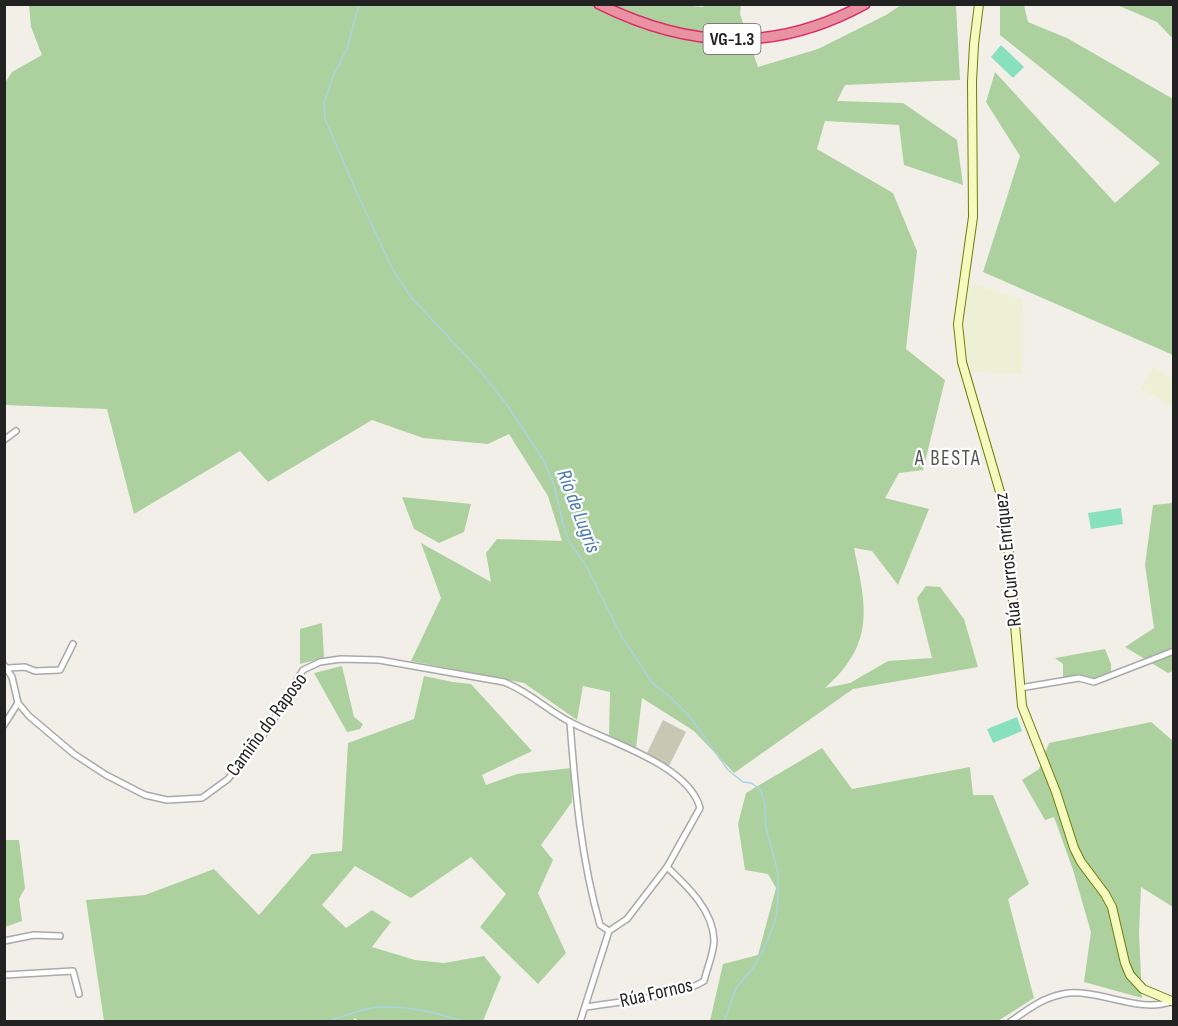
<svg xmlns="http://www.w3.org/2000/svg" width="1178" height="1026" viewBox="0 0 1178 1026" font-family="'Sofia Sans Condensed',sans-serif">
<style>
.construction{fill:#c7c7b4}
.farmland{fill:#eef0d5}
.forest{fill:#add19e}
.pitch{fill:#88e0be}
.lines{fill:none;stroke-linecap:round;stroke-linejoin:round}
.stream{stroke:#aad3df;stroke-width:1.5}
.street-casing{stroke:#a9a9a9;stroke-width:8}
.secondary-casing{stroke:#707d05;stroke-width:10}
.highway-casing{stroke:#dc2a67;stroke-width:12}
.street{stroke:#fff;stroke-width:5}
.secondary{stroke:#f7fabf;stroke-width:8}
.highway{stroke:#e892a2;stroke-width:9}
.labels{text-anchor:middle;stroke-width:4.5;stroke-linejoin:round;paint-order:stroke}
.shield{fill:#fff;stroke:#646464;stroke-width:1.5}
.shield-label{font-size:18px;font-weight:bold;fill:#222}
.street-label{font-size:20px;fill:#222;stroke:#fff}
.neighbourhood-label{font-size:21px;letter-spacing:1.5px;fill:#555;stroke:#fff}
.water-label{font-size:21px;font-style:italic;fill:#4a7aab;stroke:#fff}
</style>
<rect width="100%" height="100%" fill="#f2efe9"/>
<!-- construction -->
<polygon class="construction" points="663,720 686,732 669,766 647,753"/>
<!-- farmland -->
<g class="farmland">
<polygon points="970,284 1023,299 1022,374 971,372 965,345 965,317"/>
<polygon points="1153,367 1173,379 1173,407 1141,388"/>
</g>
<!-- forest -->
<g class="forest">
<path d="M671,4L703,7L704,5H741L740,14L758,67L818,49L886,15L901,5H956L960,80L845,85L837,101L903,103L957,140L963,185L904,165L899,125L825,121L817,149L893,193L917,251L906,349L945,380L923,470L899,473L885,498L929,509L898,585L872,551L854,548C862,589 874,628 847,664C841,673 833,680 825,688L850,683L888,661L932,658L917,598L926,586L940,587L964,619L978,667L853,689L734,773L694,731L642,698L636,748L609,735L610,692L583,686L577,720L524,683L411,661L441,598L421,543L491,582L486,553L497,539L562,541L548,496L509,434L488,444L423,438L372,420L268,482L240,451L134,514L107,409L5,405V83L12,72L42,55L31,27L29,5Z"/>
<polygon points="1000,5 1024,5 1028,22 1067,38 1173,99 1173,355 983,272 1020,156 986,102 995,72 1115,203 1160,163 1000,35"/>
<polygon points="1117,5 1173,5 1173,39 1157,22"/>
<polygon points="402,497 471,504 464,532 439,543 414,529"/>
<polygon points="1173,503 1173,671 1168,673 1125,647 1154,628 1145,565 1153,505"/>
<polygon points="322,623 324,658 300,664 300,629"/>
<polygon points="1105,649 1111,664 1111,673 1094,679 1080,676 1063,677 1063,664 1055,658"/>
<polygon points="342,666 354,717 363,724 360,729 347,732 314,673"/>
<polygon points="424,676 453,682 471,684 532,751 482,775 486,785 517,774 571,768 572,802 541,845 553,860 538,893 566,953 538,984 480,927 506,894 471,857 411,898 355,866 322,905 346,928 372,910 391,922 372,947 415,960 444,963 484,956 501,977 483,1021 359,1022 355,1018 352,1022 104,1021 86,900 145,895 214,869 259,915 312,854 342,851 348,743 414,719"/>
<polygon points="1151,722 1173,741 1173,907 1141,887 1139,933 1142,998 1084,982 1091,932 1073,870 1054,817 1045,820 1022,780 1039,769 1049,743"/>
<polygon points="822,748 852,789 970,767 973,795 993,795 1029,884 1008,899 1034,998 998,1021 710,1021 723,964 758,955 776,888 768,874 745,870 738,824 746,793"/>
<polygon points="5,840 19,840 25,888 19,899 22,921 5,927"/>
</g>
<!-- pitch -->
<g class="pitch">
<polygon points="1001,45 1024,67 1013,78 991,57"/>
<polygon points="1121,508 1123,524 1091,529 1088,513"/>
<polygon points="1017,717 1022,731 993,743 987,729"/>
</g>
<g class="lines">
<!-- stream -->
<g class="stream">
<polyline points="359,4 347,49 334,74 324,102 325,119 357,193 393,270 411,297 482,373 509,408 544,461 554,485 565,532 571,544 585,564 622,637 653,684 669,696 690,717 728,770 743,782 751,783 761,790 765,806 766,827 778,873 778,899 775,921 765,947 754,967 736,988 724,1022"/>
<path d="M327,1022C341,1017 356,1011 371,1008C398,1004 438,1012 463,1022"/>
</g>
<!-- street casing -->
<g class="street-casing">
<g id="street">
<polyline points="4,440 16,431"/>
<polyline points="4,665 12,677 18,703 4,725"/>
<polyline points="8,668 25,667 35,671 60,670 73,644"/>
<polyline points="1020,688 1079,678 1094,682 1174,651"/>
<path d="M18,703L29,716L74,754L106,775L145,795L167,800L202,798L228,779L270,726L303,670L320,662L341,659L379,660L504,682C530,692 548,711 572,723C607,741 689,765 700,808L667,867L627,919L609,931L580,1022"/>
<path d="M570,722C575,790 581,859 600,925L609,931"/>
<polyline points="4,941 34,935 60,936"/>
<polyline points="4,975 73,971 79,994"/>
<path d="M586,1007C616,1002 681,996 704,981C707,968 714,953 714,940C713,910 687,886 667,867"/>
<path d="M1010,1022C1027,1010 1042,998 1063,994C1097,987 1139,1015 1173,1001"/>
</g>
</g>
<!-- secondary casing -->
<g class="secondary-casing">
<polyline id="secondary" points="979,4 974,44 972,82 973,217 958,324 962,362 1005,509 1022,706 1056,792 1074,848 1081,862 1105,894 1112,907 1125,963 1130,975 1143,989 1174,1002"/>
</g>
<!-- highway casing -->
<g class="highway-casing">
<path id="highway" d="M599,4C689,49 776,53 865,4"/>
</g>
<!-- street -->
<use href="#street" class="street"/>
<!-- secondary -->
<use href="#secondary" class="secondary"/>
<!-- highway -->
<use href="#highway" class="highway"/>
</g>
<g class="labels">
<!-- shield labels -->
<rect class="shield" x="703.5" y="24" width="57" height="30" rx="4.5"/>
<g class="shield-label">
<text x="732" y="45">VG-1.3</text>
</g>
<!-- street labels -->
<g class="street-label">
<text transform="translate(1007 560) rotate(-96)" y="7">Rúa Curros Enríquez</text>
<text transform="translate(266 724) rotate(-54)" y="7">Camiño do Raposo</text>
<text transform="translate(656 992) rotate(-13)" y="7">Rúa Fornos</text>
</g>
<!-- neighbourhood labels -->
<g class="neighbourhood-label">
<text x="948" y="465">A BESTA</text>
</g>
<!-- water labels -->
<g class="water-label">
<text transform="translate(579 511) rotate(69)" y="7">Río de Lugrís</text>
</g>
</g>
<!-- border -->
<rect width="1178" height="1026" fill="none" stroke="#222222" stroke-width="12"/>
</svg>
